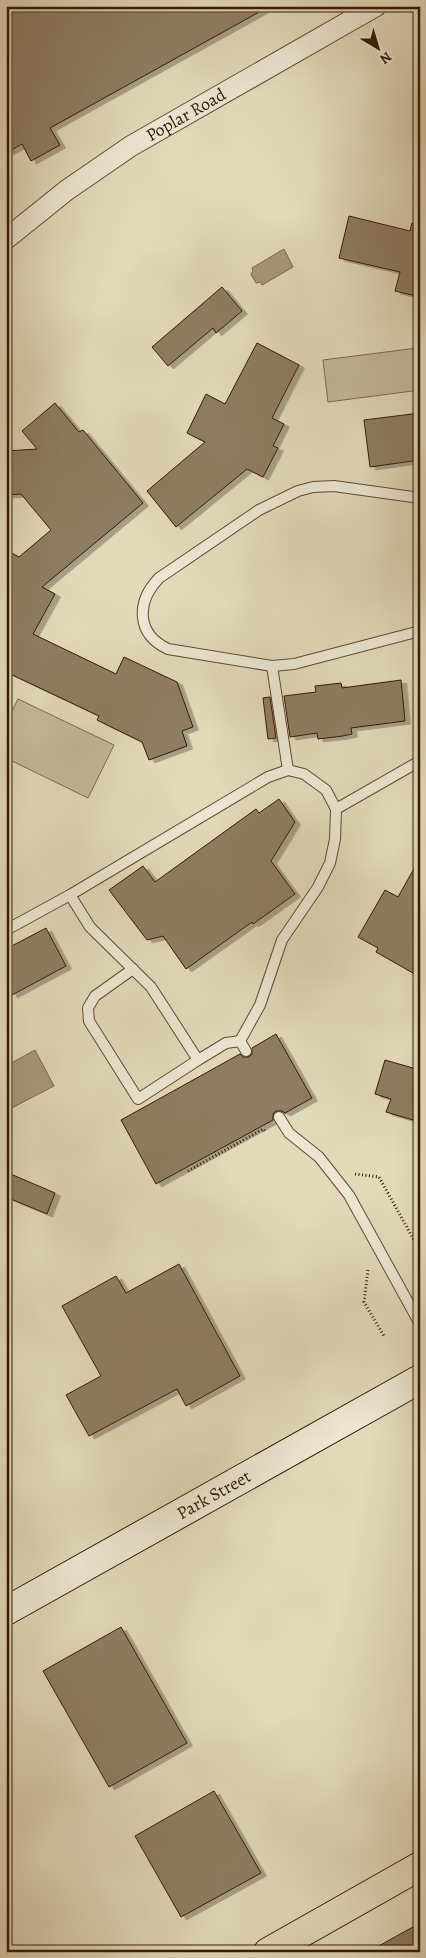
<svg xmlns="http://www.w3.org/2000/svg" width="426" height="1958" viewBox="0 0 426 1958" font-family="Alegreya,serif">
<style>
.green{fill:#c4b99a;stroke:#7c6a50}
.water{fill:#a7987c;stroke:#79664c}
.building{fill:#8e7d63;stroke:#341a05;filter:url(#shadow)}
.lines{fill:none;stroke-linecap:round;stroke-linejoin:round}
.lane-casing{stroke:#604a32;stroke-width:12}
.street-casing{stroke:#604a32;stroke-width:22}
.secondary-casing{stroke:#341a05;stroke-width:30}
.primary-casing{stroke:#341a05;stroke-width:30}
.path{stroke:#341a05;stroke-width:3;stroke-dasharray:1 2.5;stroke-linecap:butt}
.lane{stroke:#ece6d2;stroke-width:10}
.street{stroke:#ece6d2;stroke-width:20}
.secondary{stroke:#ece6d2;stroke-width:28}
.primary{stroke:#e2d9b9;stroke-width:28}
.labels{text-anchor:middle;stroke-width:4.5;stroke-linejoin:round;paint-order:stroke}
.street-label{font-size:18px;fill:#341a05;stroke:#ece6d2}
</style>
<defs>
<filter id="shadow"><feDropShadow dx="5.5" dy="3" stdDeviation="0" flood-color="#0004"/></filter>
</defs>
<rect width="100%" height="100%" fill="#e2d9b9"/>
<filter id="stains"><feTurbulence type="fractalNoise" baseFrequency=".004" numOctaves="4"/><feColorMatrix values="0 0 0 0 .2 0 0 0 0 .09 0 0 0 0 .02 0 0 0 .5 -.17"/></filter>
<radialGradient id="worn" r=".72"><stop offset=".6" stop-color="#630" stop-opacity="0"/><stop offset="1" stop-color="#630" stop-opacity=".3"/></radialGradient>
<!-- green -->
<g class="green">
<polygon points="417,348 420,390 328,402 323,360"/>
<polygon points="18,699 114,745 88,798 6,758 6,723"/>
</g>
<!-- water -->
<g class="water">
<polygon points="284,249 293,267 262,285 260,282 256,283 251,274 253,271 252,268"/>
<polygon points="35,1050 54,1086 6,1111 6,1066"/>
</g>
<!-- building -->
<g class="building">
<polygon points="6,6 270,6 50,128 60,145 31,161 22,144 6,153"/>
<polygon points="349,216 410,231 412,223 420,224 420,297 395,291 400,272 339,258"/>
<polygon points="222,287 242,311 216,333 213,328 168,366 152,347"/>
<polygon points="257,343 299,365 272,418 284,424 273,446 278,448 263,477 247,469 176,527 147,491 205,442 187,433 206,394 225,404"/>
<polygon points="55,403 79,432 83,430 143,503 42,587 55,594 33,634 116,674 124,657 177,682 193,727 182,731 187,746 149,760 142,742 97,720 99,716 6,672 6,550 19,557 51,530 21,494 6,495 6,451 37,449 22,431"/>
<polygon points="420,413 420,460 370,467 364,420"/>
<polygon points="401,680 405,721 351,728 352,734 343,736 318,739 317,733 290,737 284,696 316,692 315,686 341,683 342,688"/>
<polygon points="270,697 276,738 268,739 263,698"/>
<polygon points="279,799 295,822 271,861 295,894 253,924 252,922 186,969 163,936 147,940 109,890 143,866 155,882 256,809 259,813"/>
<polygon points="420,858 420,977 376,952 378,948 358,937 385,890 398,897"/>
<polygon points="46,928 66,966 12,995 6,984 6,949"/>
<polygon points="276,1034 312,1098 285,1113 282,1111 276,1111 273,1114 273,1120 156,1184 121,1120 240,1054 243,1057 249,1057 252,1054 252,1048"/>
<polygon points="385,1060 420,1070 420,1122 386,1112 391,1099 375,1094"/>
<polygon points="6,1172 55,1193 47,1214 6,1197"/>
<polygon points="179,1264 240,1376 186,1406 177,1389 89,1436 66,1395 101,1376 62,1306 116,1276 126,1293"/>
<polygon points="121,1627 187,1743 109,1787 43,1671"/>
<polygon points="214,1791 261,1873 181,1917 135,1836"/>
<polygon points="420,1923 420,1952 368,1952"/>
</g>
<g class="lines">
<!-- lane casing -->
<g class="lane-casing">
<g id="lane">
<path d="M420,498L334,486L313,487L298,491L259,510L159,578C136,602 136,634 168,649L272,666L294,664L420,631"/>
<polyline points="272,666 288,770"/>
<polyline points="336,809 420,761"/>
<polyline points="70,895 90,927 151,987 198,1060 226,1043 240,1041"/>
<polyline points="6,930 70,895 268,777 288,770 304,774 326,790 336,809 335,839 330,863 318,887 282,940 260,1005 240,1041 246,1051"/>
<polyline points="133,969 95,996 88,1008 89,1021 138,1099 198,1060"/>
<polyline points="279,1117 289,1133 319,1157 349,1195 420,1324"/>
</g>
</g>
<!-- street casing -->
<g class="street-casing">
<g id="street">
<path id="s1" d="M6,239L67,190L131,146L376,6"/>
</g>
</g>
<!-- secondary casing -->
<g class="secondary-casing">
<g id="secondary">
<path id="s2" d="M6,1611L420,1379"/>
</g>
</g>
<!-- primary casing -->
<g class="primary-casing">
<polyline id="primary" points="268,1952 420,1866"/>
</g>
<!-- path -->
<g class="path">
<polyline points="188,1171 263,1129 265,1131"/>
<polyline points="355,1174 379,1177 420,1251"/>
<polyline points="368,1270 364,1302 384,1336"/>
</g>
<!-- lane -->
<use href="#lane" class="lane"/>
<!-- street -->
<use href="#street" class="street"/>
<!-- secondary -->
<use href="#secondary" class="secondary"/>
<!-- primary -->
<use href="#primary" class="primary"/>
</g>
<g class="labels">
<!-- street labels -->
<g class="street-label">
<text dy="6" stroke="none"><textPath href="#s1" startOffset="219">Poplar Road</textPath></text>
<text dy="6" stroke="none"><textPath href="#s2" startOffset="238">Park Street</textPath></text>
</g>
</g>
<!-- margin -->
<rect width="426" height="1958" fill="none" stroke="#e2d9b9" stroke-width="25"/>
<rect x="8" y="8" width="411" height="1943" fill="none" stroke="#341a05" stroke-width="2.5"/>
<rect x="12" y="12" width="401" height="1933" fill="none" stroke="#341a05"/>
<!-- north arrow -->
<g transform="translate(378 48) rotate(142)" stroke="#ece6d2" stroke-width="4" paint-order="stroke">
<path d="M0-4L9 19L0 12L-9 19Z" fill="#341a05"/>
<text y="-8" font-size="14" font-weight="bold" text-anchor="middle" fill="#341a05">N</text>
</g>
<rect width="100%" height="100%" filter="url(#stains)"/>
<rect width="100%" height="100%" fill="url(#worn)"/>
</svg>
